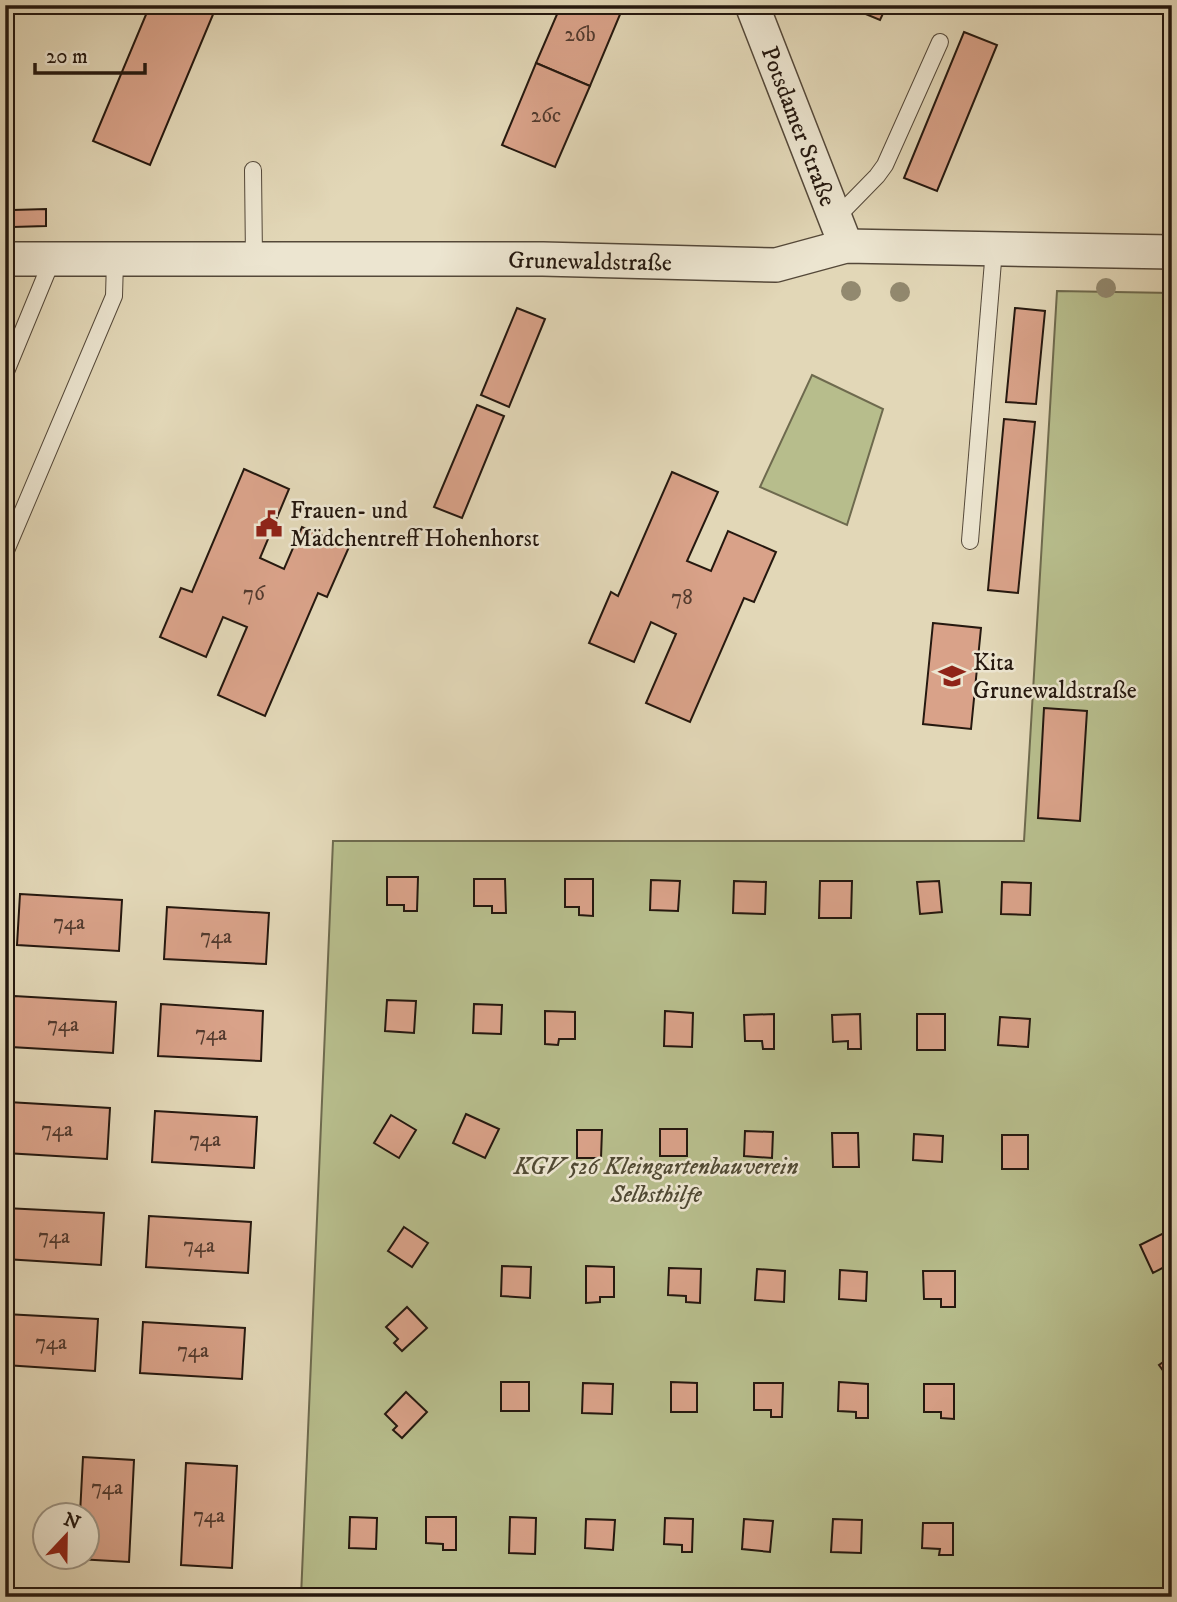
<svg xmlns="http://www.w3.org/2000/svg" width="1177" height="1602" viewBox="0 0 1177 1602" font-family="'IM FELL DW Pica',serif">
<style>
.green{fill:#b7bd8c;stroke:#6e6a4e;stroke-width:2}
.building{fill:#d9a289;stroke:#25180f;stroke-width:2}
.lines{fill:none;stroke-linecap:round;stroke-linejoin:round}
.lane-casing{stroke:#544839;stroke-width:18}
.street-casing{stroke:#544839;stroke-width:36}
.lane{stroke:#ece5d0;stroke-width:16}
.street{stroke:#ece5d0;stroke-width:33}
.tree{fill:#92896f}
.labels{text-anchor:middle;stroke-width:5;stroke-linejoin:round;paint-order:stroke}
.number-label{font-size:21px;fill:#523a2e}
.street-label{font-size:24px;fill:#25180f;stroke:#ece5d0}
.poi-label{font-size:24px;fill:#25180f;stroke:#ece5d0;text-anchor:start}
.park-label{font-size:24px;font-style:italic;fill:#514a34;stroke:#ece5d0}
</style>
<rect width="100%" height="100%" fill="#e2d7b7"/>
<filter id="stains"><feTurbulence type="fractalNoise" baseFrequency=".00286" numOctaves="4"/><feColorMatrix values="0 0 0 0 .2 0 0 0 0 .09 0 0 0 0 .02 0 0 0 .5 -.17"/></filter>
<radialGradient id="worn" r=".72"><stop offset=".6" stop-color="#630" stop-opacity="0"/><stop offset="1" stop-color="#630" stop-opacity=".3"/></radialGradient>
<!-- green -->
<g class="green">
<polygon points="1057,291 1172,293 1172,1597 301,1597 333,841 1024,841"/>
<polygon points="812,375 883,409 847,525 760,487"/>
</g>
<!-- building -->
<g class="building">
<polygon points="150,5 217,5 150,165 93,141"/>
<polygon points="561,5 624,5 590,86 536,63"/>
<polygon points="844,5 887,5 880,20"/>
<polygon points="964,32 997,45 937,191 904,178"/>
<polygon points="536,63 590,86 555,167 502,145"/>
<polygon points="46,209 46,226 13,227 13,210"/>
<polygon points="517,308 545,319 509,407 481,395"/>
<polygon points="1015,308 1045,311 1036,404 1006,402"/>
<polygon points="477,405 504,416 462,518 434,507"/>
<polygon points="1004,419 1035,422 1018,593 988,590"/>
<polygon points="244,469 289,489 260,558 284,569 302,527 349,547 327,597 318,593 265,716 218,695 247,627 223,617 206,657 160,637 181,588 192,592"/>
<polygon points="672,472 718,492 687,561 711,571 728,531 776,552 754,602 744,598 690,722 646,703 676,634 651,622 634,662 589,643 611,592 618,596"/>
<polygon points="933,623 981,628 971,729 923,724"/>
<polygon points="1044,708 1087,711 1080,821 1038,818"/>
<polygon points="387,877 418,877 417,911 404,911 404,905 387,905"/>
<polygon points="474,879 505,879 506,913 492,913 492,906 474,906"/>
<polygon points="565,879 593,879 593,916 579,915 579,907 565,907"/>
<polygon points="651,880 680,881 678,911 650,910"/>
<polygon points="734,881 766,882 765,914 733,913"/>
<polygon points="820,881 852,881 851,918 819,918"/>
<polygon points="939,881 942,912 920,914 917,882"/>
<polygon points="1002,882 1031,883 1030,915 1001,914"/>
<polygon points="20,894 122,900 119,951 17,945"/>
<polygon points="167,907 269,913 266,964 164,959"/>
<polygon points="14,996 116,1002 113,1053 11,1047"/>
<polygon points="387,1000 416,1001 414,1033 385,1031"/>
<polygon points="161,1004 263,1011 261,1061 158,1056"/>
<polygon points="474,1004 502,1005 501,1034 473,1033"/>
<polygon points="545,1011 575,1012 575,1039 559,1039 558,1045 545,1044"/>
<polygon points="665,1011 693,1013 692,1047 664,1046"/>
<polygon points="774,1014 774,1049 763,1049 762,1041 745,1041 744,1015"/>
<polygon points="860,1014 861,1049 848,1049 848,1041 833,1042 832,1015"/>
<rect x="917" y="1014" width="28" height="36"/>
<polygon points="1000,1017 1030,1019 1028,1047 998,1045"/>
<polygon points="8,1102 110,1108 107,1159 5,1153"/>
<polygon points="155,1111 257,1117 254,1168 152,1162"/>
<polygon points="466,1114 499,1129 485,1158 453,1143"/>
<polygon points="391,1115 416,1130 399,1158 374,1143"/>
<rect x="660" y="1129" width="27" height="27"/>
<polygon points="577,1130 602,1130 601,1158 577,1158"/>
<polygon points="745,1131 773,1132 772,1158 744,1156"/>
<polygon points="832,1133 858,1133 859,1167 833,1167"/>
<polygon points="914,1134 943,1136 942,1162 913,1160"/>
<rect x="1002" y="1135" width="26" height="34"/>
<polygon points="5,1208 104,1213 101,1265 5,1259"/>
<polygon points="149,1216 251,1222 248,1273 146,1267"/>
<polygon points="404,1227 428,1243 412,1267 388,1251"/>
<polygon points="1164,1233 1172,1249 1172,1263 1153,1273 1140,1245"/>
<polygon points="502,1266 531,1267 530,1298 501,1296"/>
<polygon points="586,1266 614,1267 614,1297 600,1297 600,1302 586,1303"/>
<polygon points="669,1268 701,1269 700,1303 686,1302 686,1296 668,1295"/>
<polygon points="757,1269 785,1271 784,1302 755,1300"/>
<polygon points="840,1270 867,1272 866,1301 839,1299"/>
<polygon points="923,1271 955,1271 955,1307 941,1307 941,1299 924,1299"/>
<polygon points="407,1307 427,1328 402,1351 394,1343 398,1339 386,1327"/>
<polygon points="5,1314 98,1319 95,1371 5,1365"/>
<polygon points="143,1322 245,1328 242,1379 140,1373"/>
<polygon points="1172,1356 1172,1383 1159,1365"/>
<rect x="501" y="1382" width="28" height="29"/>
<polygon points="671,1382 697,1383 697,1412 671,1412"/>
<polygon points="839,1382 868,1384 868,1418 856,1418 856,1412 838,1411"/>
<polygon points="583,1383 613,1384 612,1414 582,1413"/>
<polygon points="754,1383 783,1383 782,1417 771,1417 771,1410 754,1410"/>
<polygon points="924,1384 954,1384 954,1419 941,1418 941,1412 924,1412"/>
<polygon points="406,1392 427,1412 402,1438 393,1430 397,1426 385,1414"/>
<polygon points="83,1457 134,1460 129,1562 78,1559 78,1556 88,1556 88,1514 80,1514"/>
<polygon points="186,1463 237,1466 232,1568 181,1565"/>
<polygon points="350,1517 377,1518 376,1549 349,1548"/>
<polygon points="426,1517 456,1517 456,1550 443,1550 443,1544 426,1543"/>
<polygon points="510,1517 536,1518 535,1554 509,1553"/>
<polygon points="665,1518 693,1519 692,1552 682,1552 682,1545 664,1544"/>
<polygon points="586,1519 615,1520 613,1550 585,1548"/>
<polygon points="744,1519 773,1521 770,1552 742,1549"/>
<polygon points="833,1519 862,1520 861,1553 831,1552"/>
<polygon points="923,1523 953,1523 953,1555 939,1555 940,1549 922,1548"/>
</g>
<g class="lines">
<!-- lane casing -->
<g class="lane-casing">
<g id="lane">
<polyline points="253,170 254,258"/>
<polyline points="835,219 877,176 885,165 940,42"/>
<polyline points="5,374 52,260"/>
<polyline points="970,541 994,249"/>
<polyline points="5,553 114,296 115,261"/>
</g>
</g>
<!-- street casing -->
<g class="street-casing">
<g id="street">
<polyline points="752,5 846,246"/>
<polyline points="5,259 543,259 776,265 846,246 1172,252"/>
</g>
</g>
<!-- lane -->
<use href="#lane" class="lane"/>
<!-- street -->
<use href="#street" class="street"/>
</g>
<!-- trees -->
<g class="tree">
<circle cx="1106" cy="288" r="10"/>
<circle cx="851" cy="291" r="10"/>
<circle cx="900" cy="292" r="10"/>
</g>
<!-- icons -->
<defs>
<g id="civic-bare" transform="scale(2.1)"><path d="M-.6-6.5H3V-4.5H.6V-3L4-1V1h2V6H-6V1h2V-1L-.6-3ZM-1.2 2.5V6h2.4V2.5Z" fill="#8f2418" stroke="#ece5d0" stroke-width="2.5" paint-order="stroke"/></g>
<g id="school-bare" transform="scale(2.1)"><path d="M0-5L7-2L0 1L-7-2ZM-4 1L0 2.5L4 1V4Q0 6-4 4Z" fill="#8f2418" stroke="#ece5d0" stroke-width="2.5" paint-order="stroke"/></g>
</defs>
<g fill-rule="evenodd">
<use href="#civic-bare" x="269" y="524"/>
<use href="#school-bare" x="952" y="676"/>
</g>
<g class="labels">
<!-- number labels -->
<g class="number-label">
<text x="580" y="41">26b</text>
<text x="546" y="122">26c</text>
<text x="254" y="600">76</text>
<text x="682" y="604">78</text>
<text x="69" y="929">74a</text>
<text x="216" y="943">74a</text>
<text x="63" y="1031">74a</text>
<text x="211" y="1040">74a</text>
<text x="57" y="1136">74a</text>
<text x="205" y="1146">74a</text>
<text x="54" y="1243">74a</text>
<text x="199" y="1252">74a</text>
<text x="51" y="1349">74a</text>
<text x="193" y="1357">74a</text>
<text x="107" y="1494">74a</text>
<text x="209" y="1522">74a</text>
</g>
<!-- street labels -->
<g class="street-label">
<text transform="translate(799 126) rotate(69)" y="8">Potsdamer Straße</text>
<text transform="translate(590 261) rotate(1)" y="8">Grunewaldstraße</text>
</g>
<!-- poi labels -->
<g class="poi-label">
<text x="290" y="518">Frauen- und<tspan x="290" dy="28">Mädchentreff Hohenhorst</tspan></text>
<text x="973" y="670">Kita<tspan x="973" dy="28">Grunewaldstraße</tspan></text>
</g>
<!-- park labels -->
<g class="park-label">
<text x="656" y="1174">KGV 526 Kleingartenbauverein<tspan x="656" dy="28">Selbsthilfe</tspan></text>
</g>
</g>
<!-- margin -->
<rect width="1177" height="1602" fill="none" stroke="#e2d7b7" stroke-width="28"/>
<rect x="7" y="7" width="1163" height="1588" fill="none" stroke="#25180f" stroke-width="3.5"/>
<rect x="14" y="14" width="1149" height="1574" fill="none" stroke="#25180f" stroke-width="2"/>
<!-- north arrow -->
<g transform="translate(66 1536) rotate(22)"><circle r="33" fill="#ece5d0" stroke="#9c9383" stroke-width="2"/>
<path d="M0-5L12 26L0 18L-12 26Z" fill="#8f2418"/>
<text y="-10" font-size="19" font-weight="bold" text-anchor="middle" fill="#25180f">N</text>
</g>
<!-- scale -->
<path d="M35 63v10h110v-10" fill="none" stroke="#25180f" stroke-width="3.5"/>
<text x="46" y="63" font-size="21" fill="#25180f" stroke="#ece5d0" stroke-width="5" paint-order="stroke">20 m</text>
<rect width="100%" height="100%" filter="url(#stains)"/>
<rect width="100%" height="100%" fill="url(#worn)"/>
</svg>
